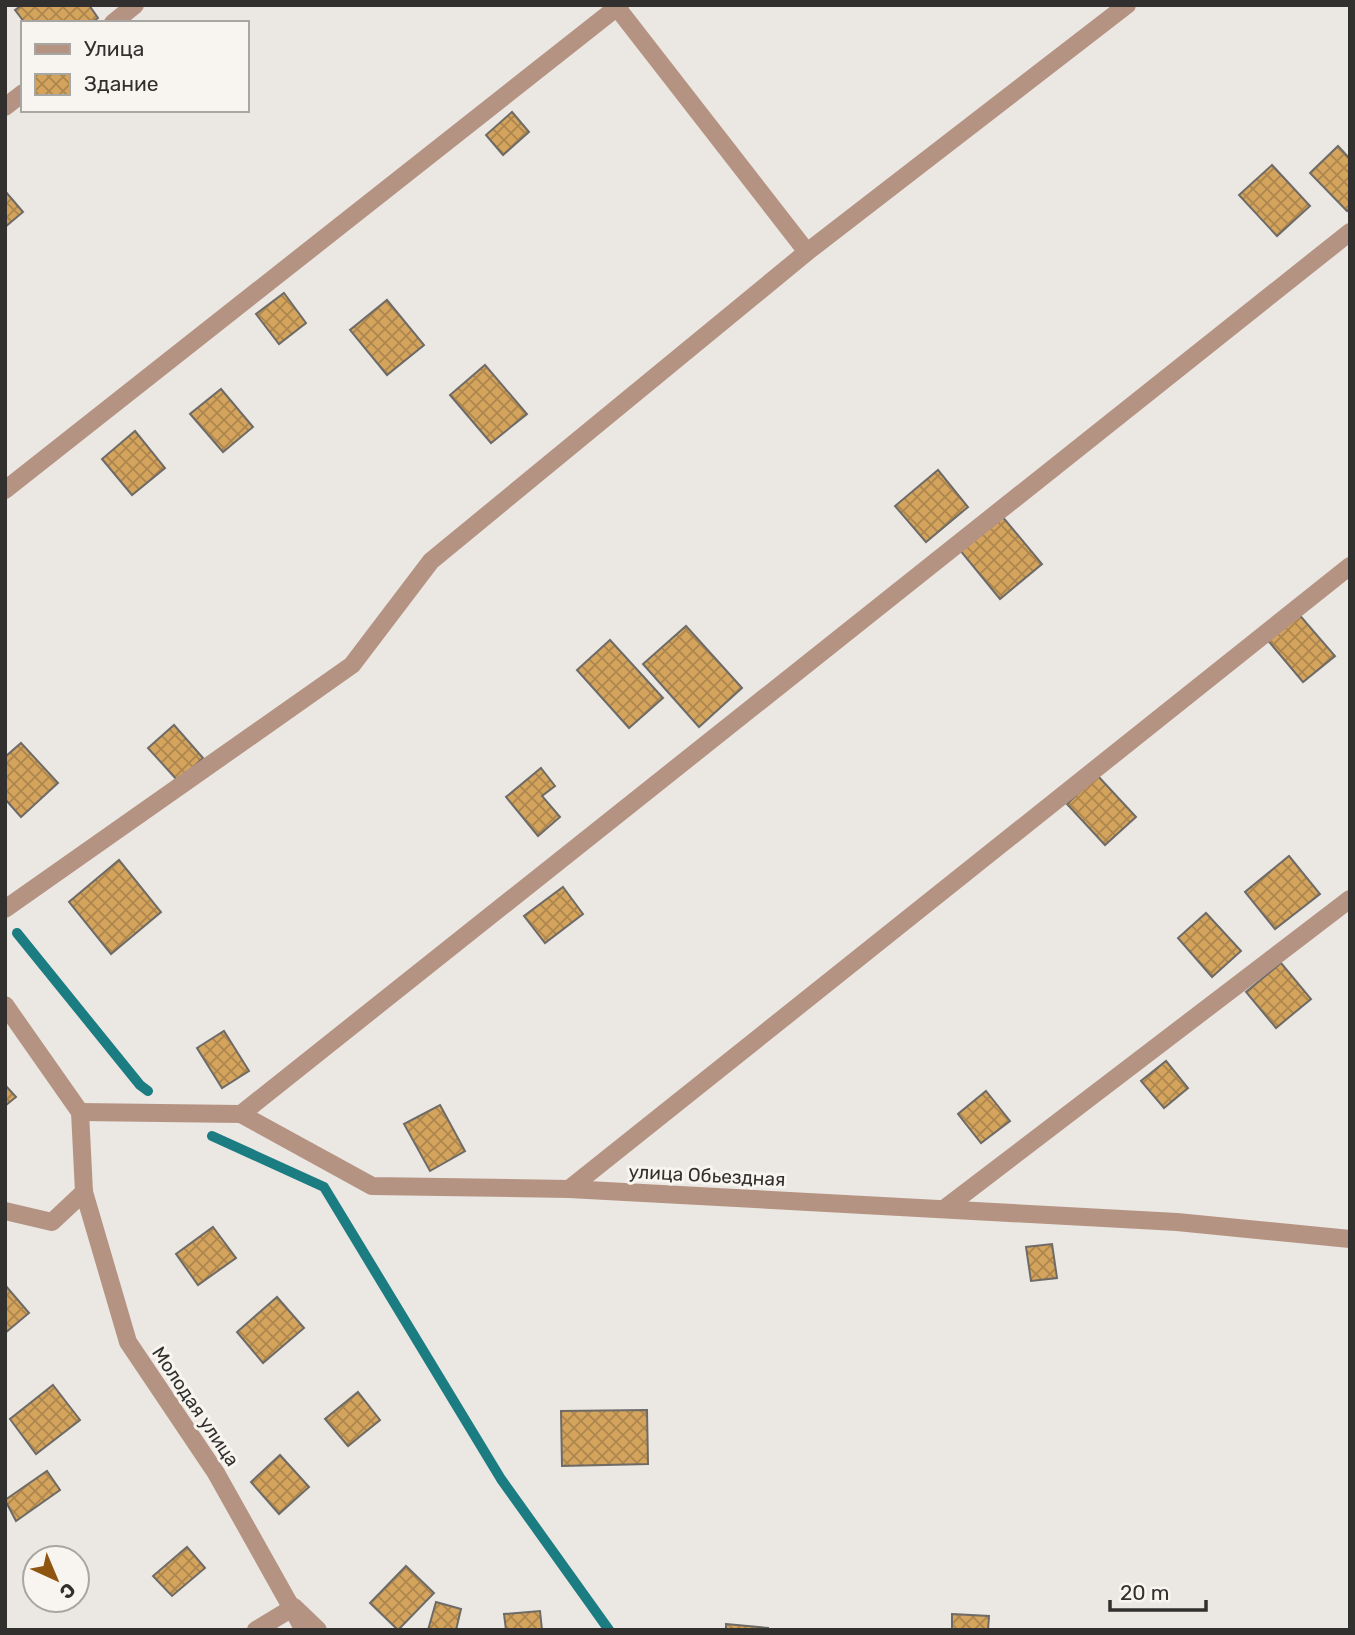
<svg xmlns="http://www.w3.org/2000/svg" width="1355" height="1635" viewBox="0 0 1355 1635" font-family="Rubik,sans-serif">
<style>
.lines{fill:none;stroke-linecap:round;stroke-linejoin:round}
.stream{stroke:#1b7d81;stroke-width:10}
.building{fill:url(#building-cross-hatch);stroke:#6e6b67;stroke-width:2}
.street{stroke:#b59382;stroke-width:18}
.labels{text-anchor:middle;stroke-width:6;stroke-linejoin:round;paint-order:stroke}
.street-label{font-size:19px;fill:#31302e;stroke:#f8f5f0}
</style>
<defs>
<pattern id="building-cross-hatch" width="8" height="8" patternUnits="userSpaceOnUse" patternTransform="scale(1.75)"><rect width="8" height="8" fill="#d4a45d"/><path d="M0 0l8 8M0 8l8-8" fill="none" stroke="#ad864d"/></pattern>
</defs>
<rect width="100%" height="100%" fill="#ebe7e3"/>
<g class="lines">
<!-- stream -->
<g class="stream">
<polyline points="17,933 140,1085 148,1091"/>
<polyline points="212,1136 324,1187 501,1479 609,1630"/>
</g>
</g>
<!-- building -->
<g class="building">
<polygon points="22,5 89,5 98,18 91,23 25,23 15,10"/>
<polygon points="512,112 529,132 503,155 486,135"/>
<polygon points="1338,146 1350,159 1350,208 1347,211 1310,173"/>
<polygon points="1272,165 1310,206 1277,236 1239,195"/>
<polygon points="5,191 23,212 5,227"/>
<polygon points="284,293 306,323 279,344 256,314"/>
<polygon points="387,300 424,345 387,375 350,330"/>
<polygon points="485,365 527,414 491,443 450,395"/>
<polygon points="221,389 253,427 223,452 190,414"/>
<polygon points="135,431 165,468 132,495 102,459"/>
<polygon points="938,470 968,507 926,542 895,506"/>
<polygon points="1001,515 1042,564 1000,599 959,549"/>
<polygon points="1296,611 1335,656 1303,682 1265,637"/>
<polygon points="686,626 742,688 699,727 643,664"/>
<polygon points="610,640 663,698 629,728 577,670"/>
<polygon points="174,725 203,758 178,781 148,748"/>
<polygon points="21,743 58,783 21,817 5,799 5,757"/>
<polygon points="541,768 555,786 542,796 560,817 538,836 506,797"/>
<polygon points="1097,775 1136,817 1105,845 1067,804"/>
<polygon points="1289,856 1320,894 1275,929 1245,892"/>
<polygon points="119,860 161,912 111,954 69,902"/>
<polygon points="563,887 583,914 545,943 524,916"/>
<polygon points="1206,913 1241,951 1212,977 1178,938"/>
<polygon points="1281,963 1311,999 1276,1028 1246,992"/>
<polygon points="224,1031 249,1071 222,1088 197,1048"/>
<polygon points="1166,1061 1188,1088 1164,1108 1141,1081"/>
<polygon points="5,1085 16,1097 5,1106"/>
<polygon points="986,1091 1010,1121 981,1143 958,1114"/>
<polygon points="440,1105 465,1151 430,1171 404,1124"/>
<polygon points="213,1227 236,1258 198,1285 176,1254"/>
<polygon points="1052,1244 1057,1278 1031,1281 1026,1247"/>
<polygon points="5,1285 29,1313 5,1333"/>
<polygon points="277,1297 304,1328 263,1363 237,1332"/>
<polygon points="53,1385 80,1420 36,1454 10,1419"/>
<polygon points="358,1392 380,1420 348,1446 325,1419"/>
<polygon points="647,1410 648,1464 562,1466 561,1411"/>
<polygon points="280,1455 309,1487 279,1514 251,1482"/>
<polygon points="47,1471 60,1490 16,1521 5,1500"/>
<polygon points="187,1547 205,1568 172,1596 153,1576"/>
<polygon points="406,1566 434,1593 398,1630 370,1603"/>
<polygon points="436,1602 461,1609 456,1630 428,1630"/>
<polygon points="540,1611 542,1630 506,1630 504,1614"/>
<polygon points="952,1614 989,1616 988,1630 952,1630"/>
<polygon points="726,1624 768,1628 768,1630 726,1630"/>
</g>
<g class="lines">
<!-- street -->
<g class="street">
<polyline points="615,5 807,252"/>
<polyline points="113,23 135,5"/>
<polyline points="5,107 23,93"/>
<polyline points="5,490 620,5"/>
<polyline points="5,909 352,665 431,561 807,252 1127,5"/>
<polyline points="5,1005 80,1112 84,1192"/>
<polyline points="80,1112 241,1114 372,1186 569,1189 1177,1222 1350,1239"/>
<polyline points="241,1114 1350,232"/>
<polyline points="569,1189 1350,566"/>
<polyline points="944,1209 1350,899"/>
<polyline points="5,1211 52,1222 84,1192 128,1342 216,1473 304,1630"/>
<polyline points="256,1630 294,1607 318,1630"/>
</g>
</g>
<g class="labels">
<!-- street labels -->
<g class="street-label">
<text transform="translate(707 1175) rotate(3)" y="7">улица Обьездная</text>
<text transform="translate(196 1406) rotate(56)" y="7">Молодая улица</text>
</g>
</g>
<!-- border -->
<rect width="1355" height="1635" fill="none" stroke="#31302e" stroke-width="14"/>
<!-- legend -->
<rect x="21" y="21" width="228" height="91" fill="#f8f5f0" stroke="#a8a6a2" stroke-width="2"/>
<rect x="35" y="44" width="35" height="10" fill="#b59382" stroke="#a8a6a2" stroke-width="2"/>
<text x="84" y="56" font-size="21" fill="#31302e">Улица</text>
<rect x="35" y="74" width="35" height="21" fill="url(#building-cross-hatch)" stroke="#a8a6a2" stroke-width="2"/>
<text x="84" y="91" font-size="21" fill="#31302e">Здание</text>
<!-- north arrow -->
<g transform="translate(56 1579) rotate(136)"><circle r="33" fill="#f8f5f0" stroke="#a8a6a2" stroke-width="2"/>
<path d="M0-5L12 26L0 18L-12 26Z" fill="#8f5510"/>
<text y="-10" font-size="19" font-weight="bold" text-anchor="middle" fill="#31302e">С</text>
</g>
<!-- scale -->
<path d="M1110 1600v10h96v-10" fill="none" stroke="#31302e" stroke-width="3.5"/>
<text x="1120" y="1600" font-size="21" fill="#31302e" stroke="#f8f5f0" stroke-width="5" paint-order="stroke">20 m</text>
</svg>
